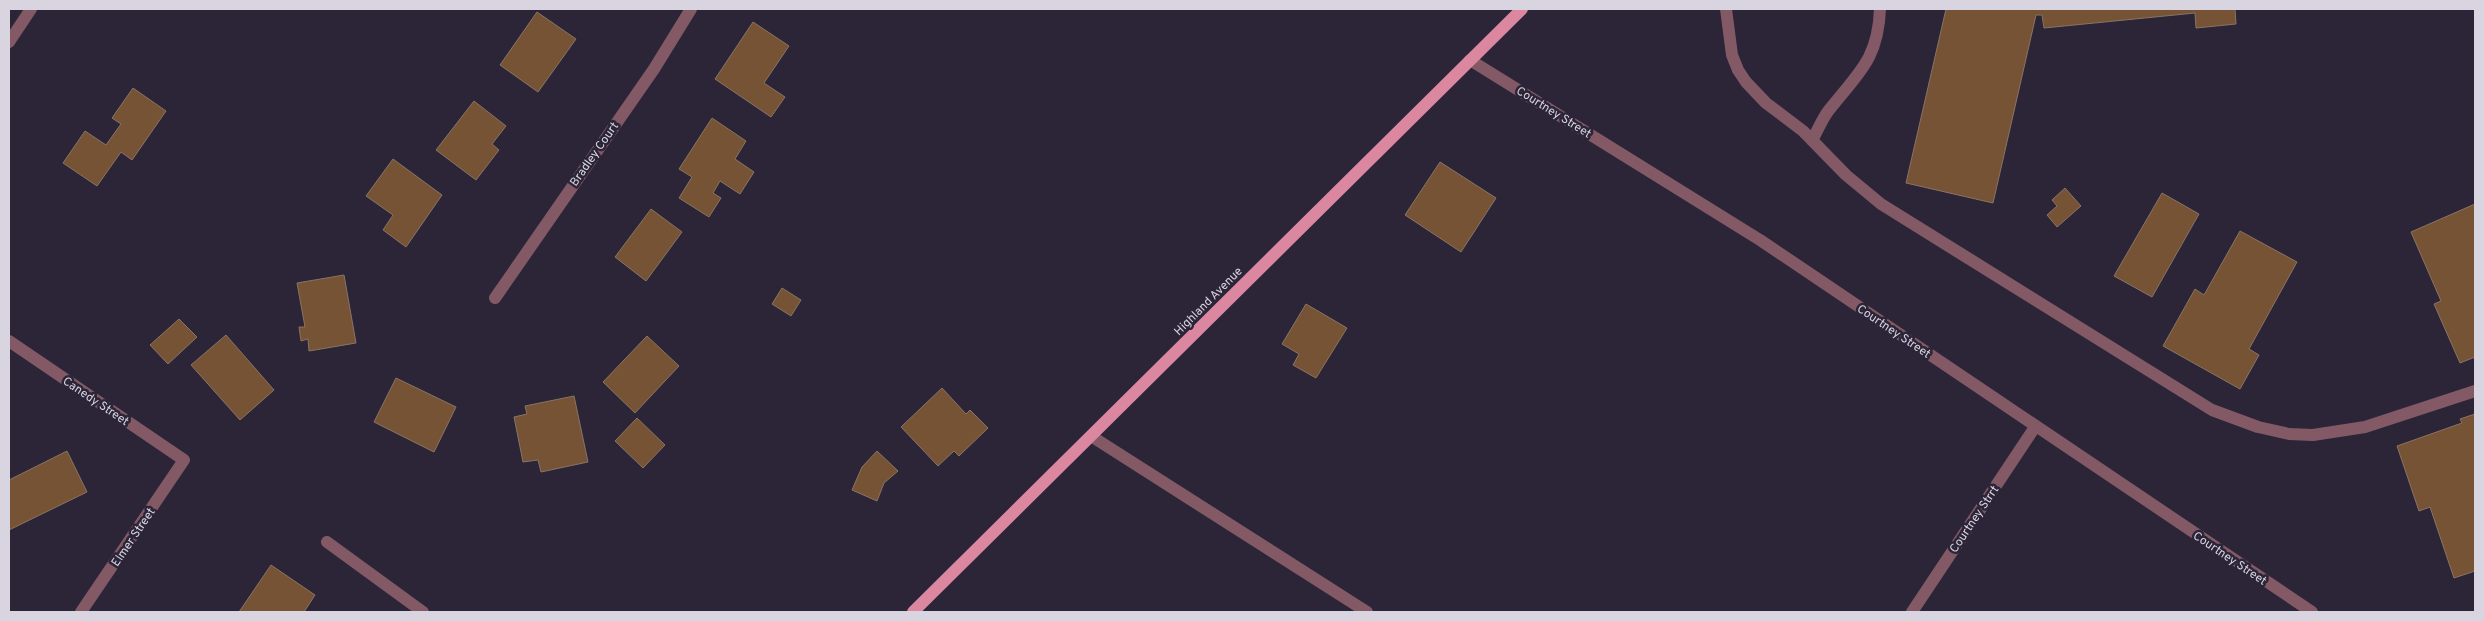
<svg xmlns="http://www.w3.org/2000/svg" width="2484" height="621" viewBox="0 0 2484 621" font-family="Overpass,sans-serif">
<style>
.building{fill:#775335;stroke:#897464}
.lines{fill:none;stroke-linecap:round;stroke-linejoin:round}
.minor{stroke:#825965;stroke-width:12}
.major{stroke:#db87a0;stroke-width:12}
.labels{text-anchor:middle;stroke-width:5;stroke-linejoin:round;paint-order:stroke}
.street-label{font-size:12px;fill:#d8d5e1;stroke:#2c2538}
</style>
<rect width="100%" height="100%" fill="#2c2538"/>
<!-- building -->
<g class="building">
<polygon points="1946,9 2235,9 2236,24 2196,28 2195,13 2044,28 2042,15 2036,15 1993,203 1906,183"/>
<polygon points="537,12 576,39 538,92 500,65"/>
<polygon points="753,22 789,46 764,83 785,97 771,117 715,79"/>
<polygon points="133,88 166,111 132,160 121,152 97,186 63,163 85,131 106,145 121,124 112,118"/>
<polygon points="474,101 506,126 492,144 499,150 476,180 436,150"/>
<polygon points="712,118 746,141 735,159 754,172 740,194 720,181 713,193 721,198 709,217 679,198 692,177 679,169"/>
<polygon points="393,159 442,195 406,247 383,230 393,215 366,196"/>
<polygon points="1440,162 1496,198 1461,252 1405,215"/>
<polygon points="2065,188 2081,206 2057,227 2047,215 2057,206 2052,200"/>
<polygon points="2162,193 2199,214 2152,297 2114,276"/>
<polygon points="2475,204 2475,357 2460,363 2434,304 2441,301 2411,232"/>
<polygon points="651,209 682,232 646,281 615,257"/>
<polygon points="2240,231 2297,262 2249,349 2259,355 2240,389 2163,346 2195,289 2204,295"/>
<polygon points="344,275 356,343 309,351 308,339 301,341 299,327 305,327 297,283"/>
<polygon points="782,288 801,300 791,316 772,304"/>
<polygon points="1306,304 1347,328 1316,378 1293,365 1299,354 1282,344"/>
<polygon points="179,319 197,337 168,364 150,345"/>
<polygon points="226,335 274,390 240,420 191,365"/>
<polygon points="647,336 679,366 635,413 603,382"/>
<polygon points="396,378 456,407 434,452 374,422"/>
<polygon points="942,388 966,414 970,410 988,428 959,456 954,451 938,466 901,427"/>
<polygon points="574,396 588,462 541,472 538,460 523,462 514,417 527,414 525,406"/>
<polygon points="2475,414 2475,571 2454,578 2430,507 2419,511 2397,446 2462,423 2460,419"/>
<polygon points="637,418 665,445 643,468 615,441"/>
<polygon points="67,451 87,492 9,530 9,480"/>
<polygon points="877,451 898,471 884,483 877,501 852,490 862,467"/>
<polygon points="271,565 315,595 304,612 239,612"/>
</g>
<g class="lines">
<!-- minor -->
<g class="minor">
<polyline points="1726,9 1732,55 1738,70 1746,82 1766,103 1803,131 1846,175 1881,204 2212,410 2258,427 2289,434 2313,435 2365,427 2475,391"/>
<polyline points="9,42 31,9"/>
<polyline points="1470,60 1760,240 2312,612"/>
<path d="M1812,140C1818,130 1822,119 1829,110C1858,73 1878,60 1880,9"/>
<polyline points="495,298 654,69 691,9"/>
<polyline points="9,341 184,460 81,612"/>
<polyline points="1091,436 1367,612"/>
<polyline points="327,542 423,612"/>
<polyline points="1912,612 2035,427"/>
</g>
<!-- major -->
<polyline class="major" points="913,612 1522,9"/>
</g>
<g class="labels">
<!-- street labels -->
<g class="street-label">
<text transform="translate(1554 112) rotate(32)" y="4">Courtney Street</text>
<text transform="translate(594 154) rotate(-55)" y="4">Bradley Court</text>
<text transform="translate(1208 301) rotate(-45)" y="4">Highland Avenue</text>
<text transform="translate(1894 331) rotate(34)" y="4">Courtney Street</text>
<text transform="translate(96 401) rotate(34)" y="4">Canedy Street</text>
<text transform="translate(1974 519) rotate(-56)" y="4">Courtney Strrt</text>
<text transform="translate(133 537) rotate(-56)" y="4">Elmer Street</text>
<text transform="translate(2230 558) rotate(34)" y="4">Courtney Street</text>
</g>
</g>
<!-- border -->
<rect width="2484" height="621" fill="none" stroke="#d8d5e1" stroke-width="20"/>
</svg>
